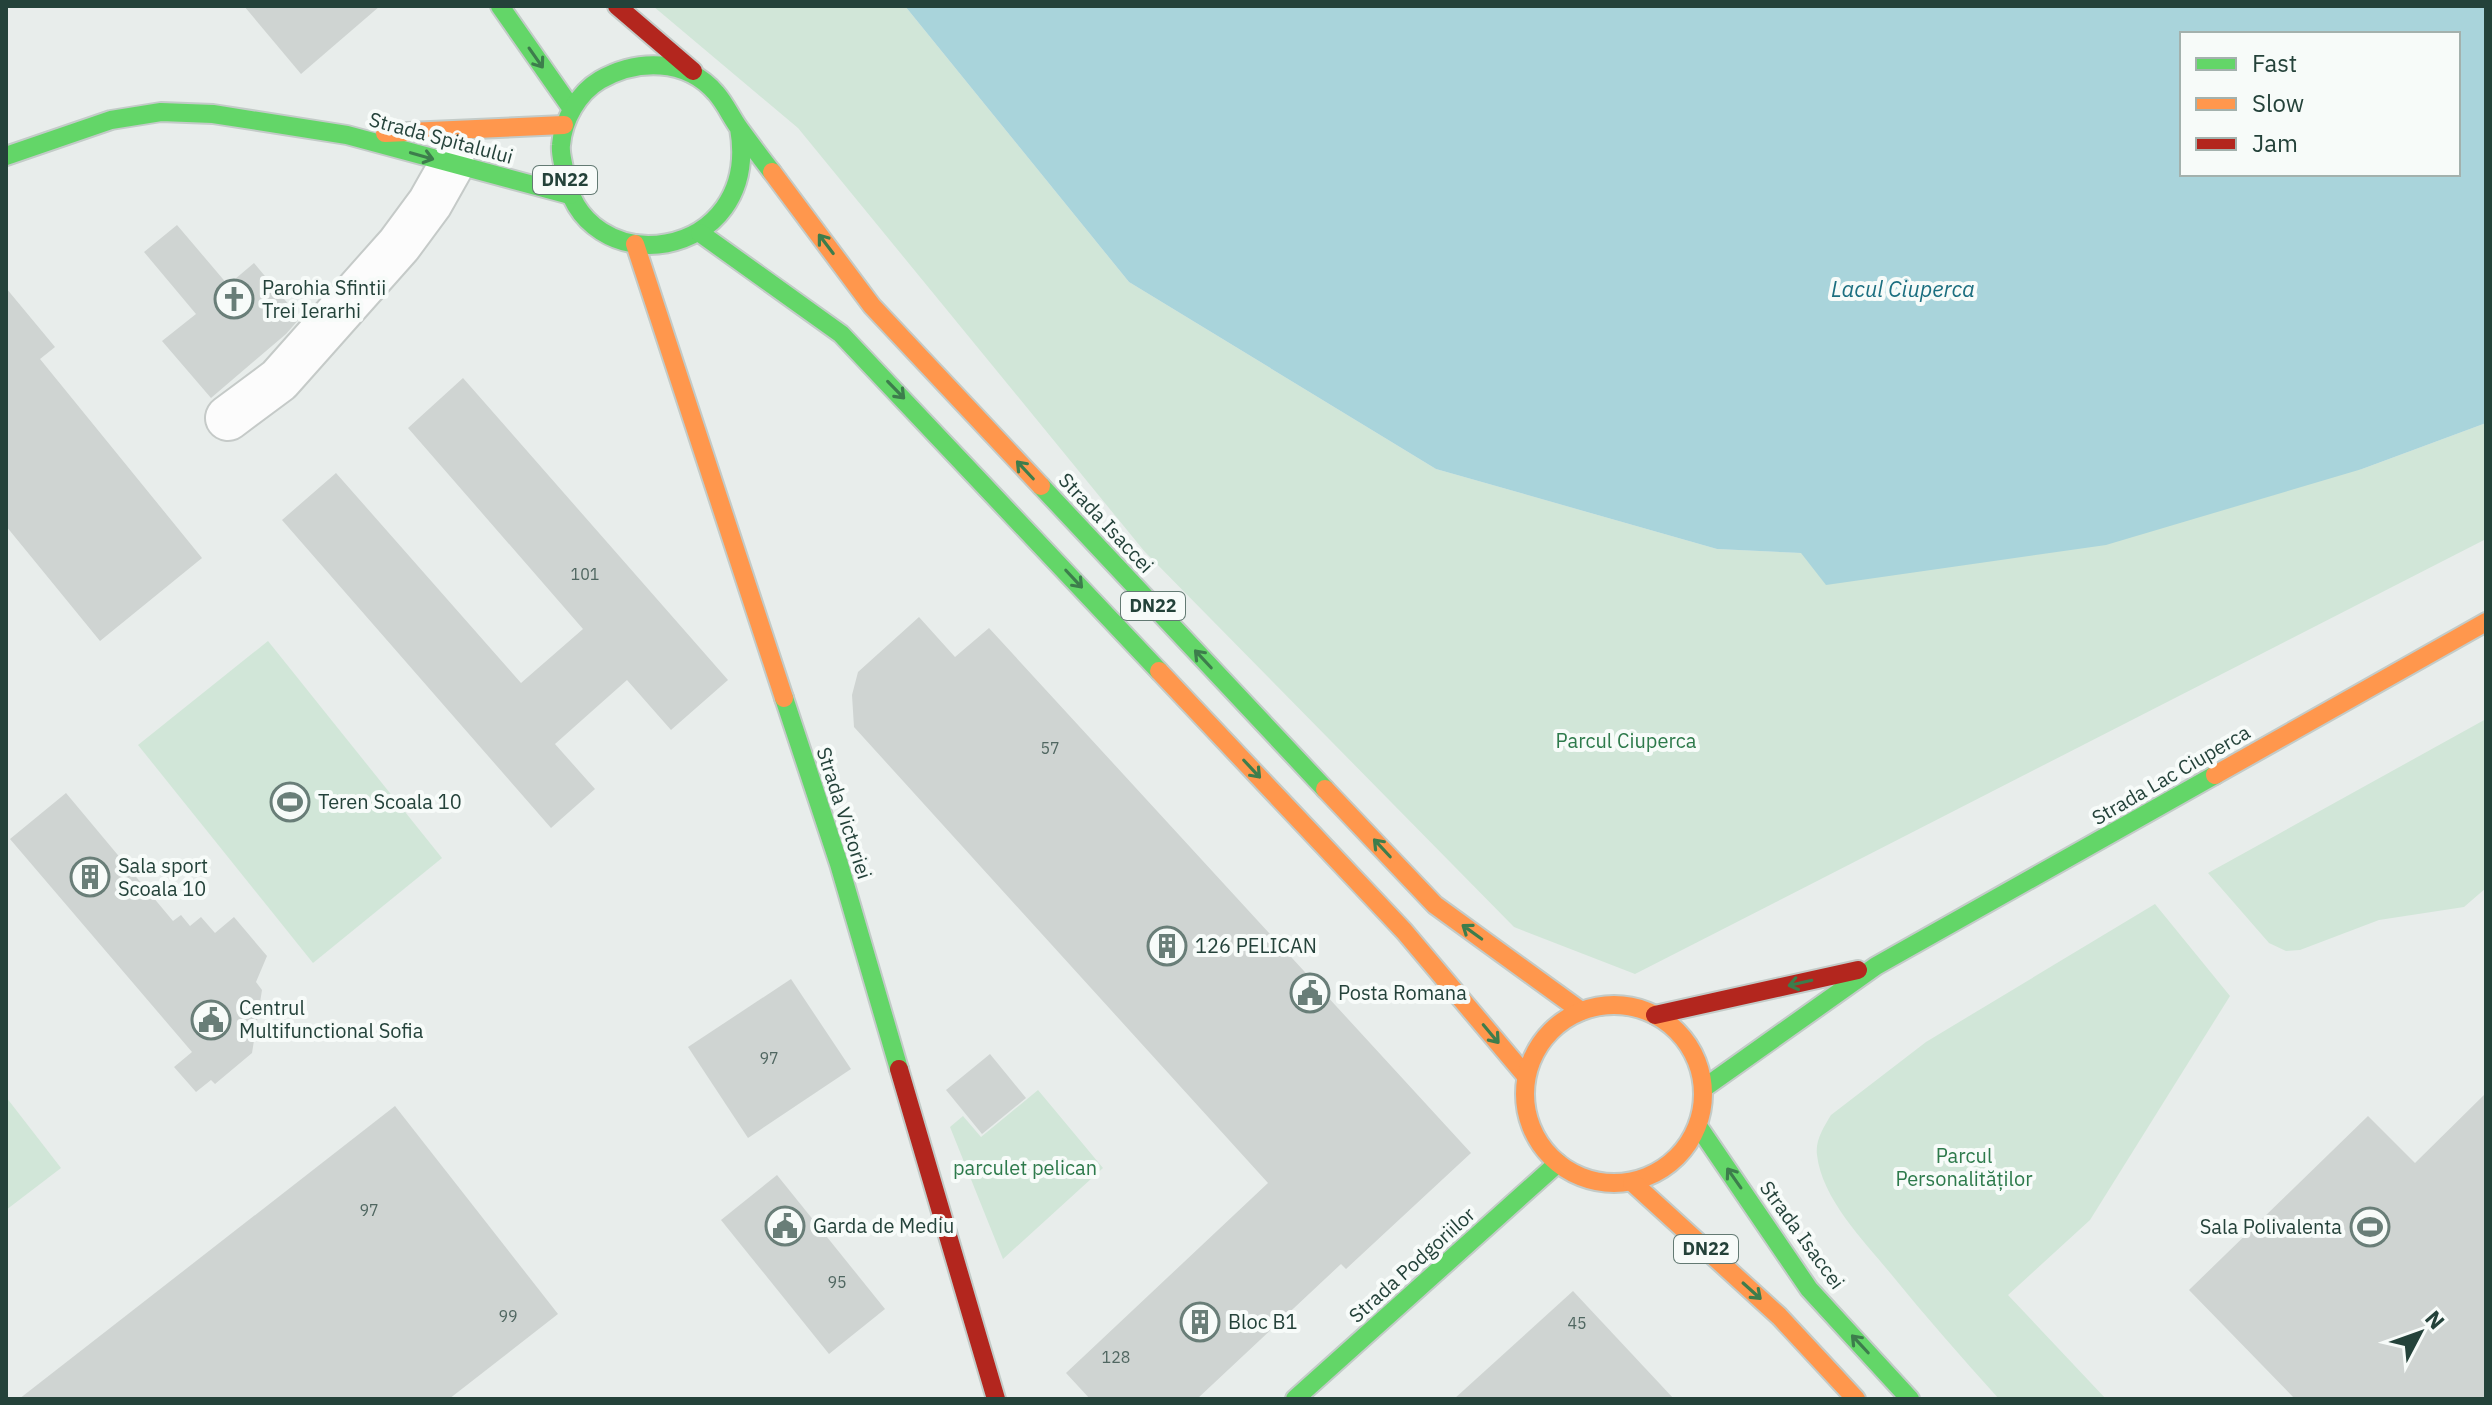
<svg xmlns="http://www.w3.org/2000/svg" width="2492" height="1405" viewBox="0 0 2492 1405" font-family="'IBM Plex Sans',sans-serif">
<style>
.green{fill:#d1e6d8}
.water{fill:#a9d4db;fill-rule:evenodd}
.building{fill:#cfd4d2}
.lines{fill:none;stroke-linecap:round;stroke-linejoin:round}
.street-casing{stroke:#c5cac8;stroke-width:48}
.fast-casing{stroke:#c3cbc8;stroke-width:22}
.slow-casing{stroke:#c3cbc8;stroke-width:22}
.jam-casing{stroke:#c3cbc8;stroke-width:22}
.street{stroke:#fcfcfc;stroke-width:44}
.fast{stroke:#63d668;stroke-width:18}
.slow{stroke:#ff974d;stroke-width:18}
.jam{stroke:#b3261e;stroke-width:18}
.oneway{stroke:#3d7d4c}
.labels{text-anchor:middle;stroke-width:8;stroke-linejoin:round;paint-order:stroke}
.number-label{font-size:16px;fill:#506761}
.shield{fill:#f7fbf9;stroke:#637a73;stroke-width:2}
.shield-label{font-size:18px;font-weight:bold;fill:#24423a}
.street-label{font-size:20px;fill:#24423a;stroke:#f7fbf9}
.poi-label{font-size:20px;fill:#24423a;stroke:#f7fbf9;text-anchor:start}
.park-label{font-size:20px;fill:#2d7a4b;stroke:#f7fbf9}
.water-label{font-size:22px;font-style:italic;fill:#1c6f80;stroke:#f7fbf9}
</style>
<rect width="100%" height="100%" fill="#e8edeb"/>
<!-- green -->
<g class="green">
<polygon points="653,6 905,6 1129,282 1436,469 1717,549 1801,553 2362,469 2486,423 2486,539 1635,974 1514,927 1145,552 798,128"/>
<polygon points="268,641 442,858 313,963 138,745"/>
<polygon points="2486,719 2486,888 2464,907 2379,920 2300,950 2286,951 2269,943 2208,873"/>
<path d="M2155,904L2230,996L2090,1220L2008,1295L2106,1399H1999C1962,1358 1926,1317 1891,1274C1864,1241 1822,1199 1817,1155C1815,1140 1824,1127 1831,1115L1926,1042Z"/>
<polygon points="1038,1090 1103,1168 1003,1259 950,1127 963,1116 981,1137"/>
<polygon points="6,1097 61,1168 6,1210"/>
</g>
<!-- water -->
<path class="water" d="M905,6H2486V423L2362,469L2106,545L1826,585L1801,553L1717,549L1436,469L1129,282ZM2182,34H2458V174H2182Z"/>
<!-- building -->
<g class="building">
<polygon points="244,6 380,6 301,74"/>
<polygon points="177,225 228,285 254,263 300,318 286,334 211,398 162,341 196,314 144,252"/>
<polygon points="6,288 55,347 40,359 202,558 100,641 6,526"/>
<polygon points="463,378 728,680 671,730 627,680 555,744 595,789 551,828 282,520 336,473 521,683 583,629 408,428"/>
<polygon points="919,617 955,657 989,628 1471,1153 1346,1269 1341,1264 1197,1399 1090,1399 1066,1373 1268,1183 854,727 852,695 858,672"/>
<polygon points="66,793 173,921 181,915 190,926 201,917 215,933 234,917 267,956 256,982 262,990 252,1053 215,1084 211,1080 196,1092 174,1067 192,1052 10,839"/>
<polygon points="791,979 851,1069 748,1138 688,1047"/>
<polygon points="990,1054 1026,1098 982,1134 946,1090"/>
<polygon points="2486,1093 2486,1399 2295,1399 2189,1290 2368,1116 2415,1163"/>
<polygon points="395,1106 558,1314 449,1399 19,1399"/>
<polygon points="777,1175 885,1309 829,1354 721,1220"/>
<polygon points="1573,1291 1674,1399 1454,1399"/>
</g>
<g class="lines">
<!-- street casing -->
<g class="street-casing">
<polyline id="street" points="228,418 279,380 399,245 430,203 452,164"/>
</g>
<!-- fast casing -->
<g class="fast-casing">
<g id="fast">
<polyline points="500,6 572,109"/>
<path d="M739,128C763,263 580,287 564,169C563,162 560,153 561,145C563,120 578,93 600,80C637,59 686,58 716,93C725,103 731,117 739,128C750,143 761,158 772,172"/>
<polyline points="6,156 111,120 161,112 213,114 347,135 570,195"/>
<polyline points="700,233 841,334 1159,671"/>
<polyline points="1041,486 1325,789"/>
<polyline points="784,698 839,864 899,1069"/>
<polyline points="1704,1088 1876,966 2215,775"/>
<polyline points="1698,1126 1809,1289 1910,1399"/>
<polyline points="1295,1399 1558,1163"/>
</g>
</g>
<!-- slow casing -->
<g class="slow-casing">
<g id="slow">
<polyline points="385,133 564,125"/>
<polyline points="772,172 872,306 1041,486"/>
<polyline points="635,244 784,698"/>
<polyline points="1159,671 1404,931 1526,1076"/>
<polyline points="2215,775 2486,622"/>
<polyline points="1325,789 1435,905 1581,1011"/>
<circle cx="1614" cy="1094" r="89"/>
<polyline points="1632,1182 1779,1316 1856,1399"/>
</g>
</g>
<!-- jam casing -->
<g class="jam-casing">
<g id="jam">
<polyline points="617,6 693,71"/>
<polyline points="1655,1015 1858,970"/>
<polyline points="899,1069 996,1399"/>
</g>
</g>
<!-- street -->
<use href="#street" class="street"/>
<!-- fast -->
<use href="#fast" class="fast"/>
<!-- slow -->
<use href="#slow" class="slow"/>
<!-- jam -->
<use href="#jam" class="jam"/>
</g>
<!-- one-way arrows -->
<defs><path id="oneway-shaft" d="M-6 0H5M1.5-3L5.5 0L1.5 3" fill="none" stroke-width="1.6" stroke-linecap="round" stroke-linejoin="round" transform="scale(2)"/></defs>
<g class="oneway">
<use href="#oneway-shaft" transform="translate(536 58) rotate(55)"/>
<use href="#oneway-shaft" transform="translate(422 156) rotate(16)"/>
<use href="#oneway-shaft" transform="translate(826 244) rotate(-127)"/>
<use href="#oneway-shaft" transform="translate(896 390) rotate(46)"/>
<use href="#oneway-shaft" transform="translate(1025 470) rotate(-133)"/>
<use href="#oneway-shaft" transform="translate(1074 579) rotate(47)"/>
<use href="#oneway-shaft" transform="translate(1203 659) rotate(-133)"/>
<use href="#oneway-shaft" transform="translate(1252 769) rotate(47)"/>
<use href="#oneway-shaft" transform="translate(1382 848) rotate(-133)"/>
<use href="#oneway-shaft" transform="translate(1472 932) rotate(-144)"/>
<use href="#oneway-shaft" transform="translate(1800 983) rotate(167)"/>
<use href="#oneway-shaft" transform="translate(1491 1034) rotate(50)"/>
<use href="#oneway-shaft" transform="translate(1734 1178) rotate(-125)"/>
<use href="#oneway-shaft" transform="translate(1752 1291) rotate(42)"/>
<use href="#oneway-shaft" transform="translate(1860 1344) rotate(-133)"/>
</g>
<!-- icons -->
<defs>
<g id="church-ring" transform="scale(2)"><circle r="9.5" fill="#f7fbf9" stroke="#697e78" stroke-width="1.5"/><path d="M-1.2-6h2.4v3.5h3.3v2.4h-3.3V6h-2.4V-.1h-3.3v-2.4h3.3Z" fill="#697e78"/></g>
<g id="stadium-ring" transform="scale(2)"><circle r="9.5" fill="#f7fbf9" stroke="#697e78" stroke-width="1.5"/><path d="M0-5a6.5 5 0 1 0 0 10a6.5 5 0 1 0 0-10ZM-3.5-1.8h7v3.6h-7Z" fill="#697e78"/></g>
<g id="building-ring" transform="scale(2)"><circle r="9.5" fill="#f7fbf9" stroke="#697e78" stroke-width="1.5"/><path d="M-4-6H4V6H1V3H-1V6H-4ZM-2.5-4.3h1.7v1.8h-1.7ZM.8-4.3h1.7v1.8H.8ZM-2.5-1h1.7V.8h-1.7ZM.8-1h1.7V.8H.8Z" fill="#697e78"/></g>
<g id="civic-ring" transform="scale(2)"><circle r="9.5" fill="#f7fbf9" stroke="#697e78" stroke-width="1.5"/><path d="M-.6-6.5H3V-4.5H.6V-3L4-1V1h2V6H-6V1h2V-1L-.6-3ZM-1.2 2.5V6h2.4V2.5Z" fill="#697e78"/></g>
</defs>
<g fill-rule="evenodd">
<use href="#church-ring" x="234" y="299"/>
<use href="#stadium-ring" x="290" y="802"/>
<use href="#building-ring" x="90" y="877"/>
<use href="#building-ring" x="1167" y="946"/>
<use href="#civic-ring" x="1310" y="993"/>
<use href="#civic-ring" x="211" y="1020"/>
<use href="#civic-ring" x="785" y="1226"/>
<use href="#stadium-ring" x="2370" y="1227"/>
<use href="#building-ring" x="1200" y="1322"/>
</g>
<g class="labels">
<!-- number labels -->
<g class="number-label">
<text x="585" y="580">101</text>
<text x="1050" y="754">57</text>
<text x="769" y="1064">97</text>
<text x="369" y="1216">97</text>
<text x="837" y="1288">95</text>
<text x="508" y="1322">99</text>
<text x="1577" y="1329">45</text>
<text x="1116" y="1363">128</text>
</g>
<!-- shield labels -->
<g class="shield">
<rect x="533" y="166" width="64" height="28" rx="6"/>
<rect x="1121" y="592" width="64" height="28" rx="6"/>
<rect x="1674" y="1235" width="64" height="28" rx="6"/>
</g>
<g class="shield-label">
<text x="565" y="186">DN22</text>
<text x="1153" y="612">DN22</text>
<text x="1706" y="1255">DN22</text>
</g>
<!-- street labels -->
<g class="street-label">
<text transform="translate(441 138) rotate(15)" y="7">Strada Spitalului</text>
<text transform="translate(1106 523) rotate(47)" y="7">Strada Isaccei</text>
<text transform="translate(2171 775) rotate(-30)" y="7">Strada Lac Ciuperca</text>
<text transform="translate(844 813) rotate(72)" y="7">Strada Victoriei</text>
<text transform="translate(1802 1235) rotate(54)" y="7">Strada Isaccei</text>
<text transform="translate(1412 1265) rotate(-42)" y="7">Strada Podgoriilor</text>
</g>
<!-- poi labels -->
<g class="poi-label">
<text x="262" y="295">Parohia Sfintii<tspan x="262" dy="23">Trei Ierarhi</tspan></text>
<text x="318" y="809">Teren Scoala 10</text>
<text x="118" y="873">Sala sport<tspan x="118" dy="23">Scoala 10</tspan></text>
<text x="1195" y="953">126 PELICAN</text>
<text x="1338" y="1000">Posta Romana</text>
<text x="239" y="1015">Centrul<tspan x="239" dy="23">Multifunctional Sofia</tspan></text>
<text x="813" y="1233">Garda de Mediu</text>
<text x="2342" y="1234" text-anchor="end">Sala Polivalenta</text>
<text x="1228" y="1329">Bloc B1</text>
</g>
<!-- park labels -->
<g class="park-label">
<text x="1626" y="748">Parcul Ciuperca</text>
<text x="1964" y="1163">Parcul<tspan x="1964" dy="23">Personalităților</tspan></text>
<text x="1025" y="1175">parculet pelican</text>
</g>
<!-- water labels -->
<g class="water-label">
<text x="1903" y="297">Lacul Ciuperca</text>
</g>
</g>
<!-- border -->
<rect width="2492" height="1405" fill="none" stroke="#24423a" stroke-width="16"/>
<!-- legend -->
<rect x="2180" y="32" width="280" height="144" fill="#f7fbf9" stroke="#a3b1ad" stroke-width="2"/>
<rect x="2196" y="58" width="40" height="12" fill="#63d668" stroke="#a3b1ad" stroke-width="2"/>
<text x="2252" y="72" font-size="24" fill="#24423a">Fast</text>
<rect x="2196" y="98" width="40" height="12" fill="#ff974d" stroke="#a3b1ad" stroke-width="2"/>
<text x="2252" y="112" font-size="24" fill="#24423a">Slow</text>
<rect x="2196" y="138" width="40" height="12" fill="#b3261e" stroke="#a3b1ad" stroke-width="2"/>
<text x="2252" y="152" font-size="24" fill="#24423a">Jam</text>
<!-- north arrow -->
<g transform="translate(2420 1333) rotate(49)" stroke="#f7fbf9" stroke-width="6" paint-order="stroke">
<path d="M0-6L14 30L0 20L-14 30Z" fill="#24423a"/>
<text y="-12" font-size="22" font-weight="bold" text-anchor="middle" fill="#24423a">N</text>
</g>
</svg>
